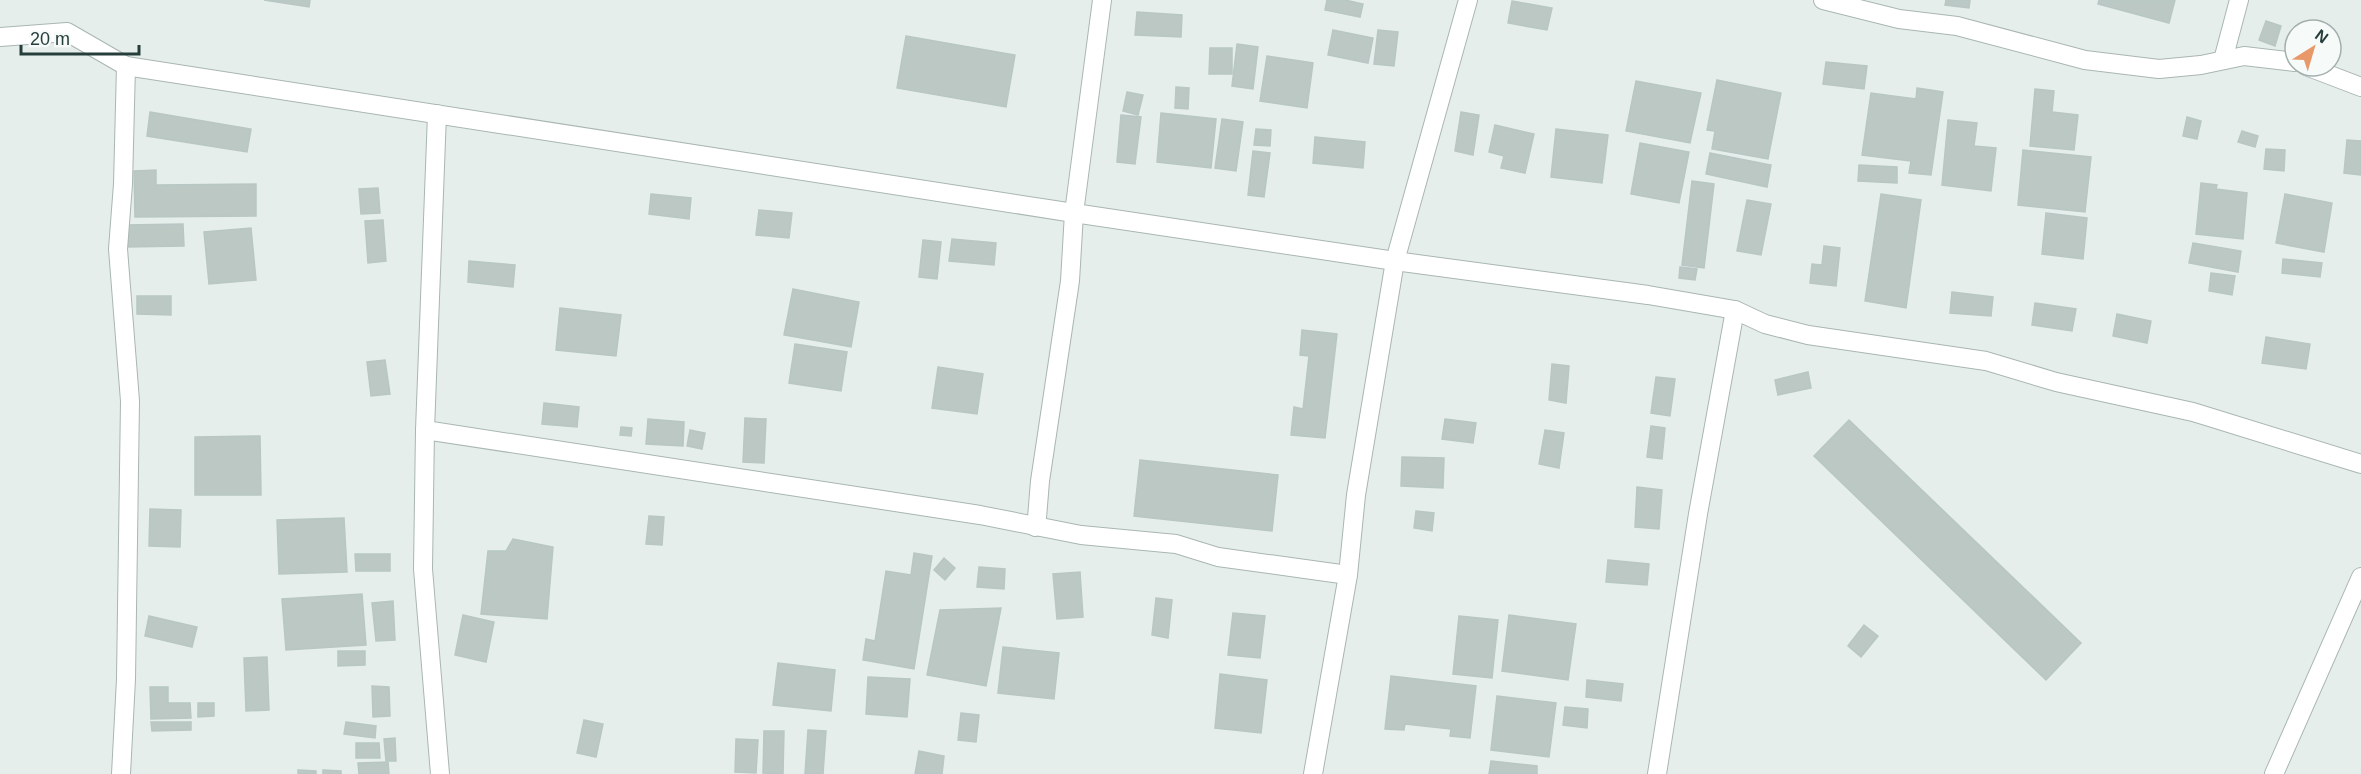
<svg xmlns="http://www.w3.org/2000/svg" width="2361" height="774" viewBox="0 0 2361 774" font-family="Helvetica,sans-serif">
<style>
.building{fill:#bbc8c4;stroke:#b8c7c3;stroke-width:1.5}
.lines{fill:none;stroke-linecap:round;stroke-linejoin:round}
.minor-casing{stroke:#a9b6b3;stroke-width:20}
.minor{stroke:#fff;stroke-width:18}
</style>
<rect width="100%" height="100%" fill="#e6eeeb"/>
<!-- building -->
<g class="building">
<polygon points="264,0 310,0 309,7"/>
<polygon points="1327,0 1345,0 1363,4 1360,17 1325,10"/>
<polygon points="1946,0 1970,0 1969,8 1945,5"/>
<polygon points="2099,0 2175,0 2169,23 2098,4"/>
<polygon points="1512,1 1552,8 1547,30 1508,23"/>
<polygon points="1137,12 1182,15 1181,37 1135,35"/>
<polygon points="2266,21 2281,26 2275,46 2259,40"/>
<polygon points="1333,30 1373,38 1368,63 1328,55"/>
<polygon points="1378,30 1398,32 1394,66 1374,64"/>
<polygon points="906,36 1015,55 1006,107 897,88"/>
<polygon points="1237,44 1258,47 1253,89 1232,86"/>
<polygon points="1210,48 1232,48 1232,74 1209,74"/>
<polygon points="1267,56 1313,63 1307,108 1260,101"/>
<polygon points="1826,62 1867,66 1864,89 1823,84"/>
<polygon points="1717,80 1781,93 1768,159 1712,149 1715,131 1707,130"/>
<polygon points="1636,81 1701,93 1690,143 1626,131"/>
<polygon points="1176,87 1189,88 1188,109 1175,108"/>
<polygon points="1917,88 1943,92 1931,175 1909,173 1911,161 1862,155 1871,93 1916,99"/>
<polygon points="2035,89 2054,91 2052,112 2078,115 2074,150 2030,146"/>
<polygon points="1127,92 1143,95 1138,115 1123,111"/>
<polygon points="150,112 251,129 247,152 147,136"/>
<polygon points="1461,112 1479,115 1473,155 1455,151"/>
<polygon points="1161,113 1216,119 1211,168 1157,162"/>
<polygon points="1121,115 1141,117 1135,164 1117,162"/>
<polygon points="2187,117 2201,121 2197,139 2183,136"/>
<polygon points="1222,119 1243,122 1236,171 1215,168"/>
<polygon points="1948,120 1977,123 1974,146 1996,148 1991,191 1942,185"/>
<polygon points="1495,125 1534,134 1525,173 1501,168 1504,156 1489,152"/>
<polygon points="1256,129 1271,130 1270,146 1254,145"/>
<polygon points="1556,129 1608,135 1602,183 1551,177"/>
<polygon points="2242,131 2258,136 2255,147 2238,142"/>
<polygon points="1315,137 1365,142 1363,168 1313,163"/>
<polygon points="2347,140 2361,141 2361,175 2344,173"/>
<polygon points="1640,143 1689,152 1679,203 1631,194"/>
<polygon points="2266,149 2285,150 2284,171 2264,169"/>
<polygon points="2023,150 2091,157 2085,212 2018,205"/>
<polygon points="1253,151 1270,153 1264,197 1248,195"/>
<polygon points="1710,153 1771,165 1767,187 1706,174"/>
<polygon points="1859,165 1897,167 1897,183 1858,181"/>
<polygon points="156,170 156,185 256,184 256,216 135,217 134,171"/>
<polygon points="1692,181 1714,184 1704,268 1682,265"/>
<polygon points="2201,183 2217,185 2216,189 2247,193 2243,239 2196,234"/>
<polygon points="378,188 380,213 361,214 359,189"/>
<polygon points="651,194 691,198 689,219 649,214"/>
<polygon points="1881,194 1921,200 1906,308 1865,301"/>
<polygon points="2285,194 2332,203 2324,252 2276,243"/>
<polygon points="1747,200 1771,204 1761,255 1737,251"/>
<polygon points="759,210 792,213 789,238 756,235"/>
<polygon points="2046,213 2087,218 2083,259 2042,254"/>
<polygon points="383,220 386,261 368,263 365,221"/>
<polygon points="183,224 184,246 125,247 125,225"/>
<polygon points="251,228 256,280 209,284 204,232"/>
<polygon points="952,239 996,243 994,265 949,261"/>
<polygon points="923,240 941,242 937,279 919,277"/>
<polygon points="2193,243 2241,251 2238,272 2189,263"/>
<polygon points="1824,246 1840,248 1836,286 1810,283 1812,264 1822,265"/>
<polygon points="2283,259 2322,263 2320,277 2282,273"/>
<polygon points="469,261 515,265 513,287 468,282"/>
<polygon points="1680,267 1697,269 1695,280 1679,278"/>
<polygon points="2211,273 2235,276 2232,295 2209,291"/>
<polygon points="793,289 859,302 851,347 784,335"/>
<polygon points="1952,292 1993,297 1991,316 1950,313"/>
<polygon points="137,296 171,296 171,315 137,314"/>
<polygon points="2035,303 2076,309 2072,331 2032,325"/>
<polygon points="560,308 621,315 616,356 556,350"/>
<polygon points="2117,314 2151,321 2147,343 2113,336"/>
<polygon points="1302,330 1337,334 1325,438 1291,435 1294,407 1303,409 1309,356 1300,355"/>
<polygon points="2266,337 2310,344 2306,369 2262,363"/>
<polygon points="795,344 847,352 841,391 789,383"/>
<polygon points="385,360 390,394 371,396 367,362"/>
<polygon points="1552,364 1569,366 1566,403 1549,400"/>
<polygon points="938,367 983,374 977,414 932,408"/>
<polygon points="1808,372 1811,388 1778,395 1775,380"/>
<polygon points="1656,377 1675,379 1670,416 1651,413"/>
<polygon points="544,403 579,407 577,427 542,424"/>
<polygon points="745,418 766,419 764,463 743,462"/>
<polygon points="648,419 684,422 683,446 646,444"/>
<polygon points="1445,419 1476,423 1473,443 1442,439"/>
<polygon points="1849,420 2081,643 2046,680 1814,456"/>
<polygon points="1651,426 1665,428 1662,459 1647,457"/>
<polygon points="621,427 632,428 631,436 620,435"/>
<polygon points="690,430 705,433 702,449 687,446"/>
<polygon points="1545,430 1564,433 1559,468 1539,464"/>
<polygon points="260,436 261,495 195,495 195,437"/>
<polygon points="1402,457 1444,458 1443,488 1401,486"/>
<polygon points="1140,460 1278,475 1272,531 1134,516"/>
<polygon points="1637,487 1662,490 1659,529 1635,527"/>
<polygon points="150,509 181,510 180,547 149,546"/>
<polygon points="1416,511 1434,513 1432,531 1414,528"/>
<polygon points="649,516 664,517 662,545 646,544"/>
<polygon points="344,518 347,572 279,574 277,520"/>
<polygon points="513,539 553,547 547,619 481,614 488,551 506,551"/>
<polygon points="914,553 932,556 914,669 863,660 866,639 875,641 886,571 911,575"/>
<polygon points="355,554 390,554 390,571 356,571"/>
<polygon points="944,558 955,568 945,580 934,570"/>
<polygon points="1608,560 1649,564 1647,585 1606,582"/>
<polygon points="979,567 1005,569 1004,589 977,587"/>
<polygon points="1080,572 1083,617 1057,619 1053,574"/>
<polygon points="362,594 366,645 286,650 282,599"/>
<polygon points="1156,598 1172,600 1168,638 1152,635"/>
<polygon points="393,601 395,640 376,641 372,603"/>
<polygon points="1001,608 986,686 927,675 940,610"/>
<polygon points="1233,613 1265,616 1260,658 1228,655"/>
<polygon points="463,615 494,622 486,662 455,655"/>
<polygon points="1509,615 1576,624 1568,680 1502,671"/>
<polygon points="149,616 197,627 192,647 145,636"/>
<polygon points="1459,616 1498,620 1492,678 1453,674"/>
<polygon points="1864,625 1878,636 1861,657 1848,646"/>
<polygon points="1003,647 1059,653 1054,699 998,693"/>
<polygon points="338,651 365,651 365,665 338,666"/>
<polygon points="267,657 269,710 246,711 244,658"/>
<polygon points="778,663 835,670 831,711 773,705"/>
<polygon points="1220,674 1267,680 1261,733 1215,728"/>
<polygon points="1391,676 1476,686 1470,738 1450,736 1451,729 1405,724 1404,730 1385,729"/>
<polygon points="868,677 910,679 907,717 866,714"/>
<polygon points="1587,680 1623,684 1621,701 1586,697"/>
<polygon points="372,686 389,687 390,716 373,717"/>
<polygon points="150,687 168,687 168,703 190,703 191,718 151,719"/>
<polygon points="1497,696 1556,703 1549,757 1491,750"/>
<polygon points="198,703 214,703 214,716 198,717"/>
<polygon points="1565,707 1588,709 1587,728 1563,725"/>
<polygon points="961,713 979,715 976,742 958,740"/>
<polygon points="584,720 603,724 596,757 577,753"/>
<polygon points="151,722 191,722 191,730 152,731"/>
<polygon points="346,722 376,726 375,738 344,734"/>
<polygon points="808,730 826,731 823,774 805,774"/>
<polygon points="764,731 784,731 783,774 763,773"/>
<polygon points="395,738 396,761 386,761 384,739"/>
<polygon points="736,739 758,740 756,773 735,772"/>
<polygon points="356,743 379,743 380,758 356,758"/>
<polygon points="919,751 944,756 942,774 915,774"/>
<polygon points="1491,761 1537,766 1537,774 1489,774"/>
<polygon points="388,762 389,774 359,774 358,763"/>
<polygon points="298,770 316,771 316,774 298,774"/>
<polygon points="323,770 341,771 341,774 323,774"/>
</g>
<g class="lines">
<!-- minor casing -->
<g class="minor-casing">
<g id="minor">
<polyline points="1102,0 1074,213 1395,261 1356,495 1348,575 1313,774"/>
<polyline points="1468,0 1395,261 1648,295 1735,310 1765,324 1808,335 1986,361 2056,382 2193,412 2361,464"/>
<polyline points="1823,0 1899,19 1957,26 2085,60 2159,69 2201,65 2244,56 2295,62"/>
<polyline points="0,37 67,32 126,66 1074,213 1070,281 1040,481 1037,518 1035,527"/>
<polyline points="2223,60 2239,0"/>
<polyline points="2306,66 2361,87"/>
<polyline points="437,114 425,430 423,569 440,774"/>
<polyline points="425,430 980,515 1081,535 1176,544 1218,557 1348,575"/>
<polyline points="121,774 126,679 130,401 118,249 123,184 126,66"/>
<polyline points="1657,774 1698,514 1735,310"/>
<polyline points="2274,774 2361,577"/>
</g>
</g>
<!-- minor -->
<use href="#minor" class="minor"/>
</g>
<!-- north arrow -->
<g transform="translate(2313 48) rotate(37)"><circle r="28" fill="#f6faf9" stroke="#a3afad" stroke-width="1.5"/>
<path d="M0-4.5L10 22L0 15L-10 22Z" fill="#e89869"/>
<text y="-9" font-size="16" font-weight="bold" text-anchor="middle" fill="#263e3b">N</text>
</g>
<!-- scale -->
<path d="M21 45v9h118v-9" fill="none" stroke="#263e3b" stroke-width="3"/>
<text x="30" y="45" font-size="18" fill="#263e3b" stroke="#f6faf9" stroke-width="4.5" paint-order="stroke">20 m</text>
</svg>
